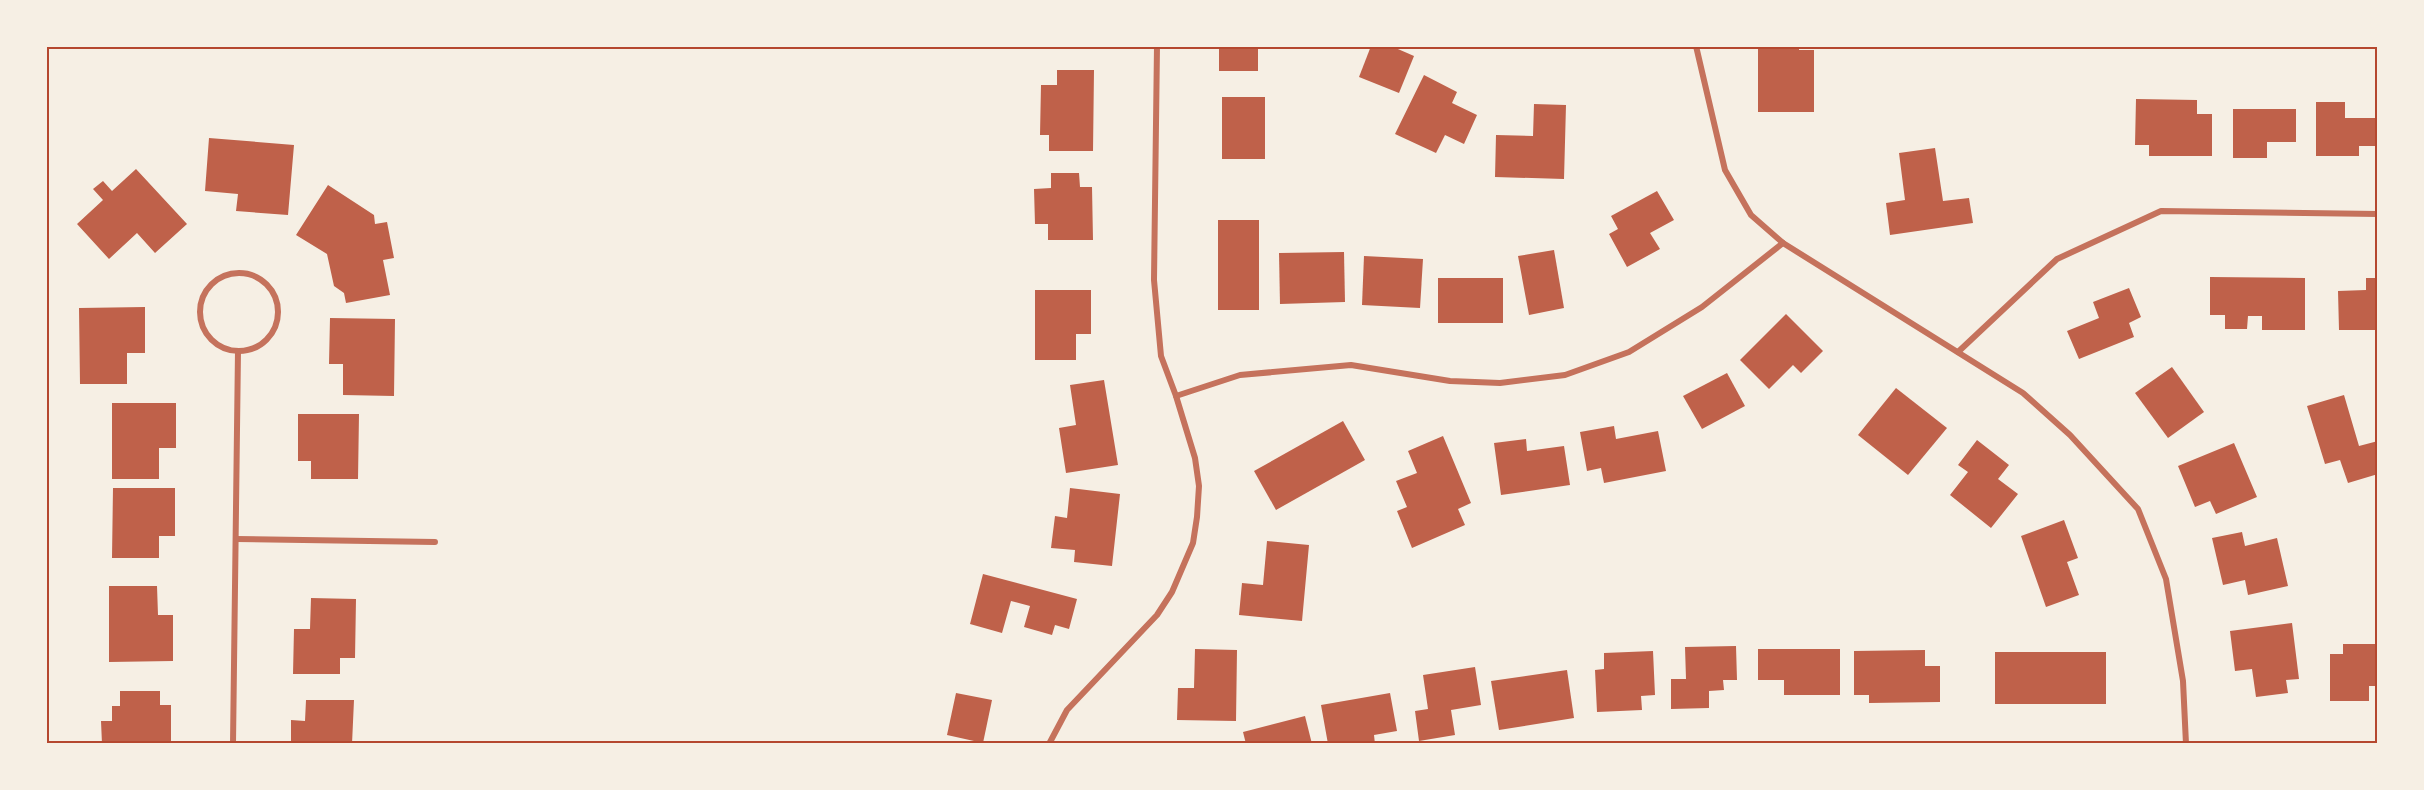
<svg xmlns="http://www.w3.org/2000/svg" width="2424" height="790" viewBox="0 0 2424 790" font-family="'Alegreya Sans',sans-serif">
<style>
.building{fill:#bf614a}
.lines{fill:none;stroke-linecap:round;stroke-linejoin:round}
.minor{stroke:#c5725c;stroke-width:6}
.neatline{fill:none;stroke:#b5482f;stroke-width:2}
</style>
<rect width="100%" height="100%" fill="#f6efe4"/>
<!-- building -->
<g class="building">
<rect x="1219" y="46" width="39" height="25"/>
<polygon points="1371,46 1391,46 1414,56 1399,93 1359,77"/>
<polygon points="1758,46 1799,46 1799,50 1814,50 1814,112 1758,112"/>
<polygon points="1057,70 1094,70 1093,151 1049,151 1049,135 1040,135 1041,85 1057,85"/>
<polygon points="1424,75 1457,92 1452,103 1477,115 1464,144 1445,135 1436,153 1395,134"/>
<rect x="1222" y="97" width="43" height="62"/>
<polygon points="2136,99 2197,100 2197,114 2212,114 2212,156 2149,156 2149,145 2135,145"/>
<polygon points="2316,102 2345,102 2345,118 2378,118 2378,146 2359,146 2359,156 2316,156"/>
<polygon points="1534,104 1566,105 1564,179 1495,177 1496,135 1533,136"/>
<polygon points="2233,109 2296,109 2296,142 2267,142 2267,158 2233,158"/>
<polygon points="209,138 294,145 288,215 236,211 238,194 205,191"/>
<polygon points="1935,148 1943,201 1969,198 1973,223 1890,235 1886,203 1905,200 1899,153"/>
<polygon points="136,169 187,224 155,253 137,233 109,259 77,224 103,200 93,189 103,181 112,191"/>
<polygon points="1051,173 1079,173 1080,187 1092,187 1093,240 1048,240 1048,224 1035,224 1034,189 1051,188"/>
<polygon points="328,185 374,215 375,224 387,222 394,258 383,260 390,295 346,303 344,293 334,286 327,254 296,235"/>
<polygon points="1657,191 1674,220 1650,233 1660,249 1627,267 1609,234 1618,229 1611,216"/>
<rect x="1218" y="220" width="41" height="90"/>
<polygon points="1554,250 1564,308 1529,315 1518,256"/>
<polygon points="1344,252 1345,302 1280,304 1279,253"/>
<polygon points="1364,256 1423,259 1420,308 1362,305"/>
<polygon points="2210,277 2305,278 2305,330 2262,330 2262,316 2248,316 2247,329 2225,329 2225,315 2210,315"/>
<rect x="1438" y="278" width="65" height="45"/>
<polygon points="2366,278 2378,278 2378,330 2339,330 2338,291 2366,290"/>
<polygon points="2129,288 2141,317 2129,323 2134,337 2079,359 2067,331 2099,318 2093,302"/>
<polygon points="1035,290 1091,290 1091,334 1076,334 1076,360 1035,360"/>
<polygon points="145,307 145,353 127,353 127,384 80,384 79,308"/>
<polygon points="1786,314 1823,351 1801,373 1793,365 1769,389 1740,360"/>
<polygon points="330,318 395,319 394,396 343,395 343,364 329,364"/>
<polygon points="2172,367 2204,412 2168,438 2135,393"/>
<polygon points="1727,373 1745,406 1702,429 1683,396"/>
<polygon points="1104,380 1118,465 1066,473 1059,428 1076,425 1070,385"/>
<polygon points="1896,388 1947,428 1908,475 1858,435"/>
<polygon points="2344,395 2359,446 2378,441 2378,474 2348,483 2340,460 2325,464 2307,406"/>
<polygon points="112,403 176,403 176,448 159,448 159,479 112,479"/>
<polygon points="298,414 359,414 358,479 311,479 311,461 298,461"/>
<polygon points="1343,421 1365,460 1276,510 1254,471"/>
<polygon points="1614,426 1616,439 1658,431 1666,471 1604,483 1601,468 1587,471 1580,432"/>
<polygon points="1443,436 1471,503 1458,509 1465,525 1412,548 1397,511 1407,507 1396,481 1417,473 1408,451"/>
<polygon points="1526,439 1527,451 1564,446 1570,485 1501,495 1494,443"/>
<polygon points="1977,440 2009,465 1998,479 2018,494 1991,528 1950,495 1968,472 1958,465"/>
<polygon points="2234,443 2257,497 2216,514 2210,501 2195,507 2178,466"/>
<polygon points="113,488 175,488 175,536 159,536 159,558 112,558"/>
<polygon points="1070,488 1120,494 1112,566 1074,562 1075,550 1051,548 1055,516 1067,518"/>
<polygon points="2064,520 2078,558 2067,562 2079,595 2046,607 2021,536"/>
<polygon points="2242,532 2245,546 2277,538 2288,586 2248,595 2245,580 2223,585 2212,538"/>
<polygon points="1267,541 1309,545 1302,621 1239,615 1242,583 1263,585"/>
<polygon points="983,574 1077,599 1069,629 1055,625 1052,635 1024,627 1030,606 1011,601 1002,633 970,624"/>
<polygon points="109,586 157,586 158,615 173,615 173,661 109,662"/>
<polygon points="311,598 356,599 355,658 340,658 340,674 293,674 294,629 310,629"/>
<polygon points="2292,623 2299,679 2286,680 2288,693 2256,697 2252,669 2235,671 2230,631"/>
<polygon points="2343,644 2378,644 2378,686 2369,686 2369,701 2330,701 2330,654 2343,654"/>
<polygon points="1736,646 1737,680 1723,680 1724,690 1709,691 1709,708 1671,709 1671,679 1686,679 1685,647"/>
<polygon points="1195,649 1237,650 1236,721 1177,720 1178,688 1194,688"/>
<polygon points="1758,649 1840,649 1840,695 1784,695 1784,680 1758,680"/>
<polygon points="1925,650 1925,666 1940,666 1940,702 1869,703 1869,695 1854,695 1854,651"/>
<polygon points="1653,651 1655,695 1641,696 1642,710 1597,712 1595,670 1604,669 1604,653"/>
<rect x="1995" y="652" width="111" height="52"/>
<polygon points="1475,667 1481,705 1451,710 1455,735 1419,741 1415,711 1428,709 1423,675"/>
<polygon points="1567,670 1574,718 1499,730 1491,681"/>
<polygon points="120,691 160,691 160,705 171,705 171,744 102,744 101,721 112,721 112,706 120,706"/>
<polygon points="956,693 992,700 983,743 947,735"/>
<polygon points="1390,693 1397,731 1374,735 1375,744 1328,744 1321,705"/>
<polygon points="306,700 354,700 352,744 291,744 291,720 305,721"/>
<polygon points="1305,716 1312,744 1246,744 1243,732"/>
</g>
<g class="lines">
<!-- minor -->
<g class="minor">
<polyline points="1696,46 1725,170 1751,215 1783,243 2023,393 2070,435 2138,509 2166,579 2183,681 2186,744"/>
<circle cx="239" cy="312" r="39"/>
<polyline points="1958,352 2057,259 2161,211 2378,214"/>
<polyline points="1176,396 1240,375 1351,365 1450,381 1500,383 1565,375 1629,352 1702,307 1783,243"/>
<polyline points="236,539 435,542"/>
<polyline points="233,744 238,351"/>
<polyline points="1049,744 1067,710 1157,615 1172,592 1193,543 1197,517 1199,486 1195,458 1176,396 1161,356 1154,280 1157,46"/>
</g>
</g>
<!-- border -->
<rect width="2424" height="790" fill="none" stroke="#f6efe4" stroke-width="96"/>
<rect x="48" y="48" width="2328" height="694" class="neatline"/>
</svg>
